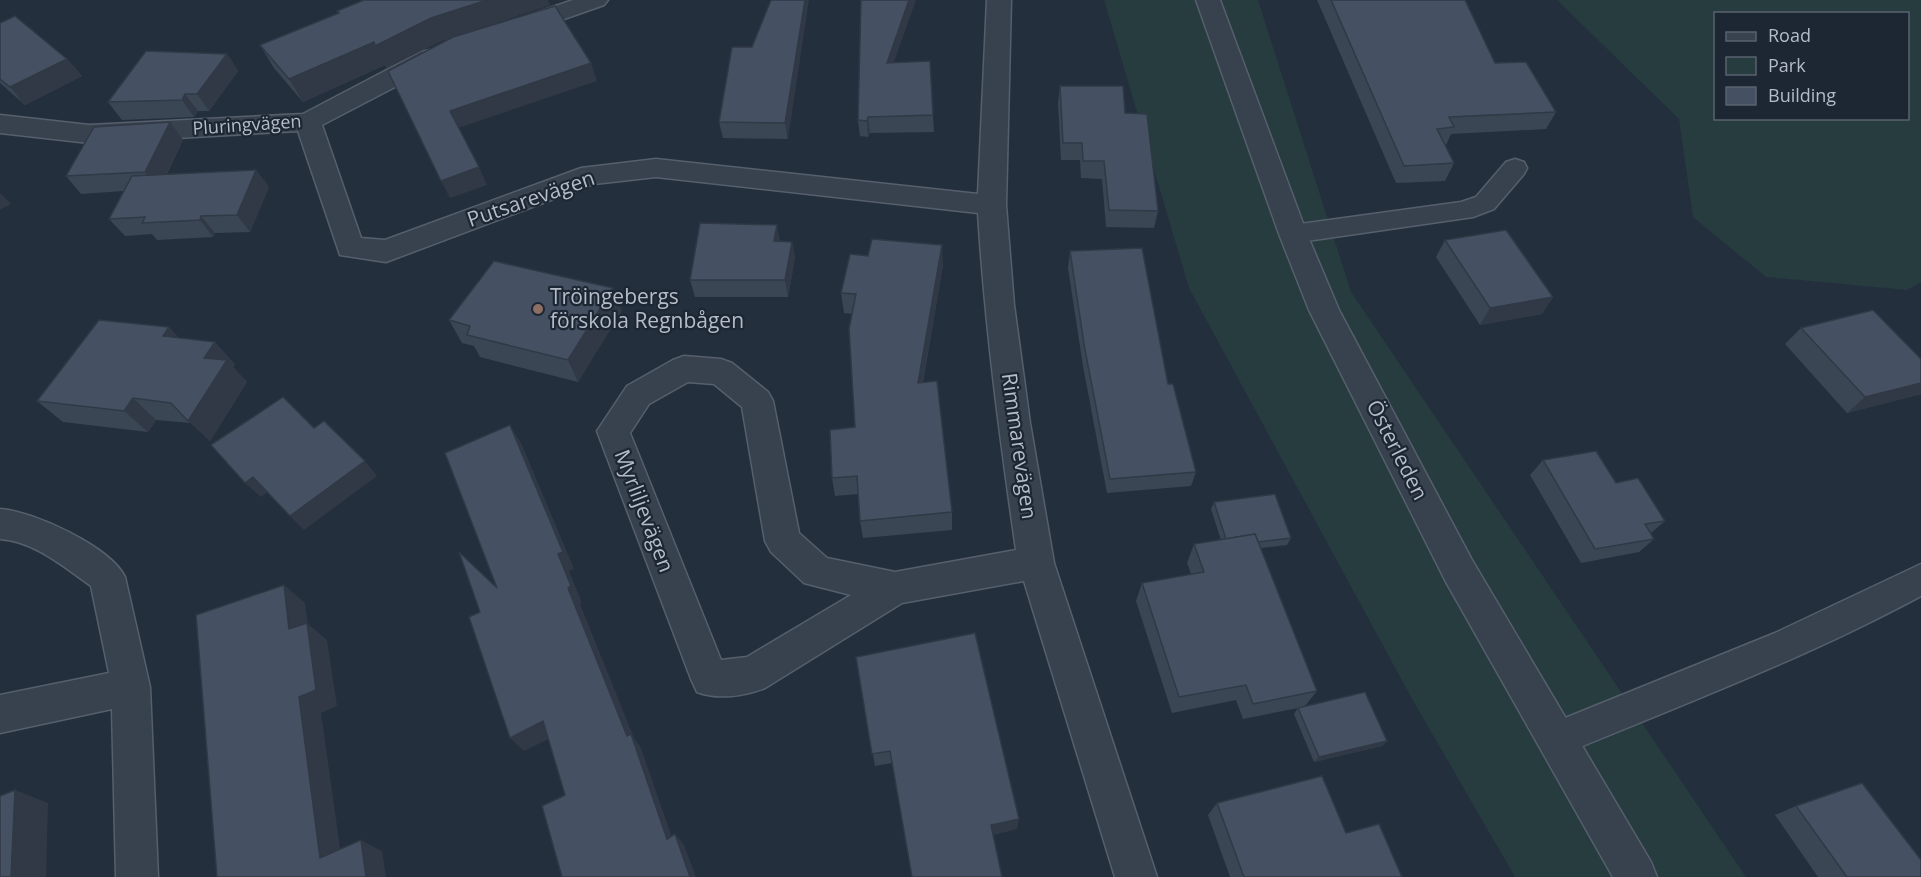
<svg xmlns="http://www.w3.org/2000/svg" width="1921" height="877" viewBox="0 0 1921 877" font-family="'Open Sans',sans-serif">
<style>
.green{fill:#263c3f;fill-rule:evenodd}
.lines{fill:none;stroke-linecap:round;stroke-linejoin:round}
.service-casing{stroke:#565f6c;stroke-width:3}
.minor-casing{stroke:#565f6c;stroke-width:3}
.tertiary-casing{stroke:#565f6c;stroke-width:3}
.service{fill:#38414e;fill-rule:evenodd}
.minor{fill:#38414e;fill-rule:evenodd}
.tertiary{fill:#38414e;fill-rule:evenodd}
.wall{fill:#3b4654}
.shaded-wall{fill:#303945}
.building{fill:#455162;stroke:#303945;stroke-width:1.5}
.education-dot{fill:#8d6e63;stroke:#1d2633;stroke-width:2}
.labels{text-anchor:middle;stroke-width:4.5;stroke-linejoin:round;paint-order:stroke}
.far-street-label{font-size:18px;fill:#b4bcc9;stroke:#1d2633}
.street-label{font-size:21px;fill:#b4bcc9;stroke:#1d2633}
.poi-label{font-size:21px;fill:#b4bcc9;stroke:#1d2633;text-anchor:start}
</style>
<rect width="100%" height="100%" fill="#242f3e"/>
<!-- green -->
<g class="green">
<polygon points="1104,0 1258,0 1351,292 1746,877 1515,877 1411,697 1189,288"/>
<path d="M1557,0H1921V282L1907,290L1766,277L1693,217L1679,119ZM1716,14H1908V118H1716Z"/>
</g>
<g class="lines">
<!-- service casing -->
<g class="service-casing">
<g id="service">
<polygon points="1515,159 1524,162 1527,168 1524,174 1494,209 1473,217 1293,243 1284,241 1280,234 1284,227 1293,225 1461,202 1476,197 1506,162"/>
<path d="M1921,564V596C1804,659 1679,706 1556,757L1543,751L1538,739L1543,727L1775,633Z"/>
</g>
</g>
<!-- minor casing -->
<g class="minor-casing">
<g id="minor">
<polygon points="573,0 608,0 604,5 527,32 518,34 509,32 506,27 509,22"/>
<path d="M987,0H1011L1006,205L1014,305L1030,423L1054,563L1157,877H1115L1024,581L902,603L765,688C744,696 718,700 697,692L691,679L597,431L627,386L673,360L684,356L721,359L732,363L768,392L773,401L799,533L827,558L895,572L1016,550C1000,438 985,327 978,213L656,177L594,184L386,262L340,255L298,131L89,143L0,133V115L89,125L303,114L421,52L430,50L439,52L443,58L439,64L322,125L361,238L385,240L581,168L656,159L978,194ZM688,382L714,384L742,407L765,541L771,552L804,583L851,595L747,657L721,660L630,433L649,404Z"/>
<path d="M0,509C33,511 111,547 125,577L150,687L158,877H116L112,709L0,733V695L109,673L91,586C64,567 34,541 0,539Z"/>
</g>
</g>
<!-- tertiary casing -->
<g class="tertiary-casing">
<polygon id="tertiary" points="1196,0 1220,0 1307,234 1339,310 1472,560 1651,862 1657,877 1613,877 1446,582 1309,310 1279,234"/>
</g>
<!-- service -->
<use href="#service" class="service"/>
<!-- minor -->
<use href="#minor" class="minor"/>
<!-- tertiary -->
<use href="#tertiary" class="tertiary"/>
</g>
<!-- wall -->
<g class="wall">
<polygon points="771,0 788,139 723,138 719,122 752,47"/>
<polygon points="1317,0 1465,0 1495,63 1556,112 1546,129 1451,134 1446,145 1445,145 1454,163 1445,181 1396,183"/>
<polygon points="550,5 441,41 387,68 385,65 303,102 274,68 260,45 338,13 337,11"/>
<polygon points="0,23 67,59 82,76 25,105 0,83"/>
<polygon points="227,54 238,71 209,111 198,111 194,117 122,120 108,102"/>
<polygon points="894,63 933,115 934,132 870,133 868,137 860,136 858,120"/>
<polygon points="1060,86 1125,113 1158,211 1154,228 1106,227 1102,179 1081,178 1080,160 1061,160 1058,103"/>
<polygon points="170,122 183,140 167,174 256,170 269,187 250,232 215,233 213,237 157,240 152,234 125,236 109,219 123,191 81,194 66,176"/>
<polygon points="1445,240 1553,297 1542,314 1480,325 1436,257"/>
<polygon points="780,241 792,242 795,258 788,297 695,297 690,280"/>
<polygon points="1070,251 1168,384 1196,472 1191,486 1107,493 1083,366 1068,268"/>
<polygon points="943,265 923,382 952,512 952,530 863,538 860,521 858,494 835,496 832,478 855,427 852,314 844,313 841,293"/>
<polygon points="622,310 578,382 480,357 474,346 462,343 449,320"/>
<polygon points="1801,328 1921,359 1921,394 1847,413 1785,344"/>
<polygon points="179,338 235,364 233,367 247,382 210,441 191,423 156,420 148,432 63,422 37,401"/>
<polygon points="1543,460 1616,483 1665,521 1651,533 1654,539 1639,552 1581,563 1530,475"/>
<polygon points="1214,502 1291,538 1287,545 1261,548 1317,691 1305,706 1387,741 1382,746 1314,762 1294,714 1298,708 1243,719 1236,700 1172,713 1136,601 1142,583 1191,574 1187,563 1194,544 1221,540 1211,509"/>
<polygon points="856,657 1017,829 892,763 875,766"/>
<polygon points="1217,803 1346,833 1402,877 1230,877 1208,815"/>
<polygon points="1796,806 1921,877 1818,877 1775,815"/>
</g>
<!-- shaded-wall -->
<g class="shaded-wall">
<polygon points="487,0 548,0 550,5 441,41 387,68 385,65 303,102 289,79 431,18"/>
<polygon points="805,0 809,0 788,139 785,123"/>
<polygon points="909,0 916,0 888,79 887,63"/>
<polygon points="227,54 238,71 209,111 197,94"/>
<polygon points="67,59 82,76 25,105 10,87"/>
<polygon points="591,63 597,81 458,128 450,111"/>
<polygon points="185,94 198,111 194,117 182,100"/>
<polygon points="868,117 870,133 868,137 867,121"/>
<polygon points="170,122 183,140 159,189 145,172"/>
<polygon points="479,167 487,185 450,198 441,181"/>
<polygon points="256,170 269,187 250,232 237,215"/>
<polygon points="0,193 11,204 0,210"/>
<polygon points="201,216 215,233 213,237 200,220"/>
<polygon points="777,225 780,242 774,241"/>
<polygon points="792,242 795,258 788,297 785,280"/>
<polygon points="942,245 943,265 919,402 918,383"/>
<polygon points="613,288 622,310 578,382 568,360"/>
<polygon points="1553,297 1542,314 1480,325 1490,308"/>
<polygon points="169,327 190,349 163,336"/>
<polygon points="215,342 235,364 233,367 247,382 210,441 188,421 204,358"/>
<polygon points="1921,383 1921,394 1847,413 1865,397"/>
<polygon points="133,398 156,420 148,432 124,411"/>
<polygon points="510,425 522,445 574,569 569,571 582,603 580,604 634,738 641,748 676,849 667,839 627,736 568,588 558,554"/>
<polygon points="365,461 377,476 304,530 290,516"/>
<polygon points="253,477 268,492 261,497 245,483"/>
<polygon points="284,585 305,603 308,624 327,640 337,706 321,713 343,869 320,858"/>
<polygon points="543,721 557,735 524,751 510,738"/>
<polygon points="1387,741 1382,746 1314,762 1319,757"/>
<polygon points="15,790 48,803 46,877 11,877"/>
<polygon points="1019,819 1017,829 990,836 991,825"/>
<polygon points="675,834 684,845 696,877 690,877"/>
<polygon points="361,840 382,851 386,877 366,877"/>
</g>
<!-- building -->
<g class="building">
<polygon points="364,0 487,0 431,18 375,46 374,42 289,79 260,45 339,13 337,11"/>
<polygon points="771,0 805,0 785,123 719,122 732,47 752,47"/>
<polygon points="861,0 909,0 887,63 930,61 933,115 868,117 867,121 858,120"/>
<polygon points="1331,0 1465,0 1495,63 1526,62 1556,112 1449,117 1454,127 1437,129 1454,163 1404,166"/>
<polygon points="555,6 591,63 450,111 479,167 441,181 388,71 453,37"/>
<polygon points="15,16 67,59 10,87 0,79 0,23"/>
<polygon points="146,51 227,54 197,94 185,94 182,100 108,102"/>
<polygon points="1060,86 1123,86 1125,113 1147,114 1158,211 1109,210 1104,161 1083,161 1082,143 1063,143"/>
<polygon points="170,122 145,172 66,176 94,127"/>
<polygon points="256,170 237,215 201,216 200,220 142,223 145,217 109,219 132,176"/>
<polygon points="700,223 777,225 774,241 792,242 785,280 690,280"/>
<polygon points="1506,230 1553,297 1490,308 1445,240"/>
<polygon points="872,239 942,245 918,383 937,381 952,512 860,521 857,476 832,478 830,430 855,427 849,329 856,294 841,293 850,254 868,256"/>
<polygon points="1142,248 1168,384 1173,384 1196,472 1110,479 1085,350 1070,251"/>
<polygon points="494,261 613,288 568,360 467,335 470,326 449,320"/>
<polygon points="1873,310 1921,359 1921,383 1865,397 1801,328"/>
<polygon points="99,320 169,327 163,336 215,342 204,358 227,360 188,421 171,403 133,398 124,411 37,401"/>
<polygon points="283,397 314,428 324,421 365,461 290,516 253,477 245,483 211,445"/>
<polygon points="510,425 563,552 558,554 571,586 568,588 627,736 631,734 667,839 675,834 690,877 562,877 542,806 565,795 543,721 510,738 469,617 480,612 459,552 497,588 445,453"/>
<polygon points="1596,451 1616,483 1638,478 1665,521 1645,524 1654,539 1595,549 1543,460"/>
<polygon points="1275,494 1291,538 1258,542 1255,534 1226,539 1214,502"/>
<polygon points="1255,534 1317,691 1253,704 1246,685 1179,697 1142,583 1204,572 1194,544"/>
<polygon points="284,585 289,629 307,623 316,690 299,697 320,858 361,840 366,877 217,877 196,615"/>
<polygon points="975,633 1019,819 991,825 1002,877 912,877 890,751 872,754 856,657"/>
<polygon points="1365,692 1387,741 1319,757 1298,708"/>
<polygon points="1322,776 1346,833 1379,824 1402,877 1244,877 1217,803"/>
<polygon points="1862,783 1921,860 1921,877 1847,877 1796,806"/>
<polygon points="15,790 11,877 0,877 0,796"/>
</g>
<!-- markers -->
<circle class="education-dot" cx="538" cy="309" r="6"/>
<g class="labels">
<!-- far-street labels -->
<g class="far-street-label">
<text transform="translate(247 125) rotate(-4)" y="6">Pluringvägen</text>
</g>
<!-- street labels -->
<g class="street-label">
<text transform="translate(531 199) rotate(-19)" y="7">Putsarevägen</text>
<text transform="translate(1019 446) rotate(82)" y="7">Rimmarevägen</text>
<text transform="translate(1397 450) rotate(63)" y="7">Österleden</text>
<text transform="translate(644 511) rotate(69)" y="7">Myrliljevägen</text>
</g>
<!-- poi labels -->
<g class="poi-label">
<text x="550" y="304">Tröingebergs<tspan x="550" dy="24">förskola Regnbågen</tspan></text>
</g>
</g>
<!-- legend -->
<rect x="1714" y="12" width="195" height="108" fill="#1d2633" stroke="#59626f" stroke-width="1.5"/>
<rect x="1726" y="32" width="30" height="9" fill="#38414e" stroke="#59626f" stroke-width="1.5"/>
<text x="1768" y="42" font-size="18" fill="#b4bcc9">Road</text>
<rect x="1726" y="57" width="30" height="18" fill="#263c3f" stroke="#59626f" stroke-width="1.5"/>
<text x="1768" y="72" font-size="18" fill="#b4bcc9">Park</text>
<rect x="1726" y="87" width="30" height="18" fill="#455162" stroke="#59626f" stroke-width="1.5"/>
<text x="1768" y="102" font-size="18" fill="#b4bcc9">Building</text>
</svg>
